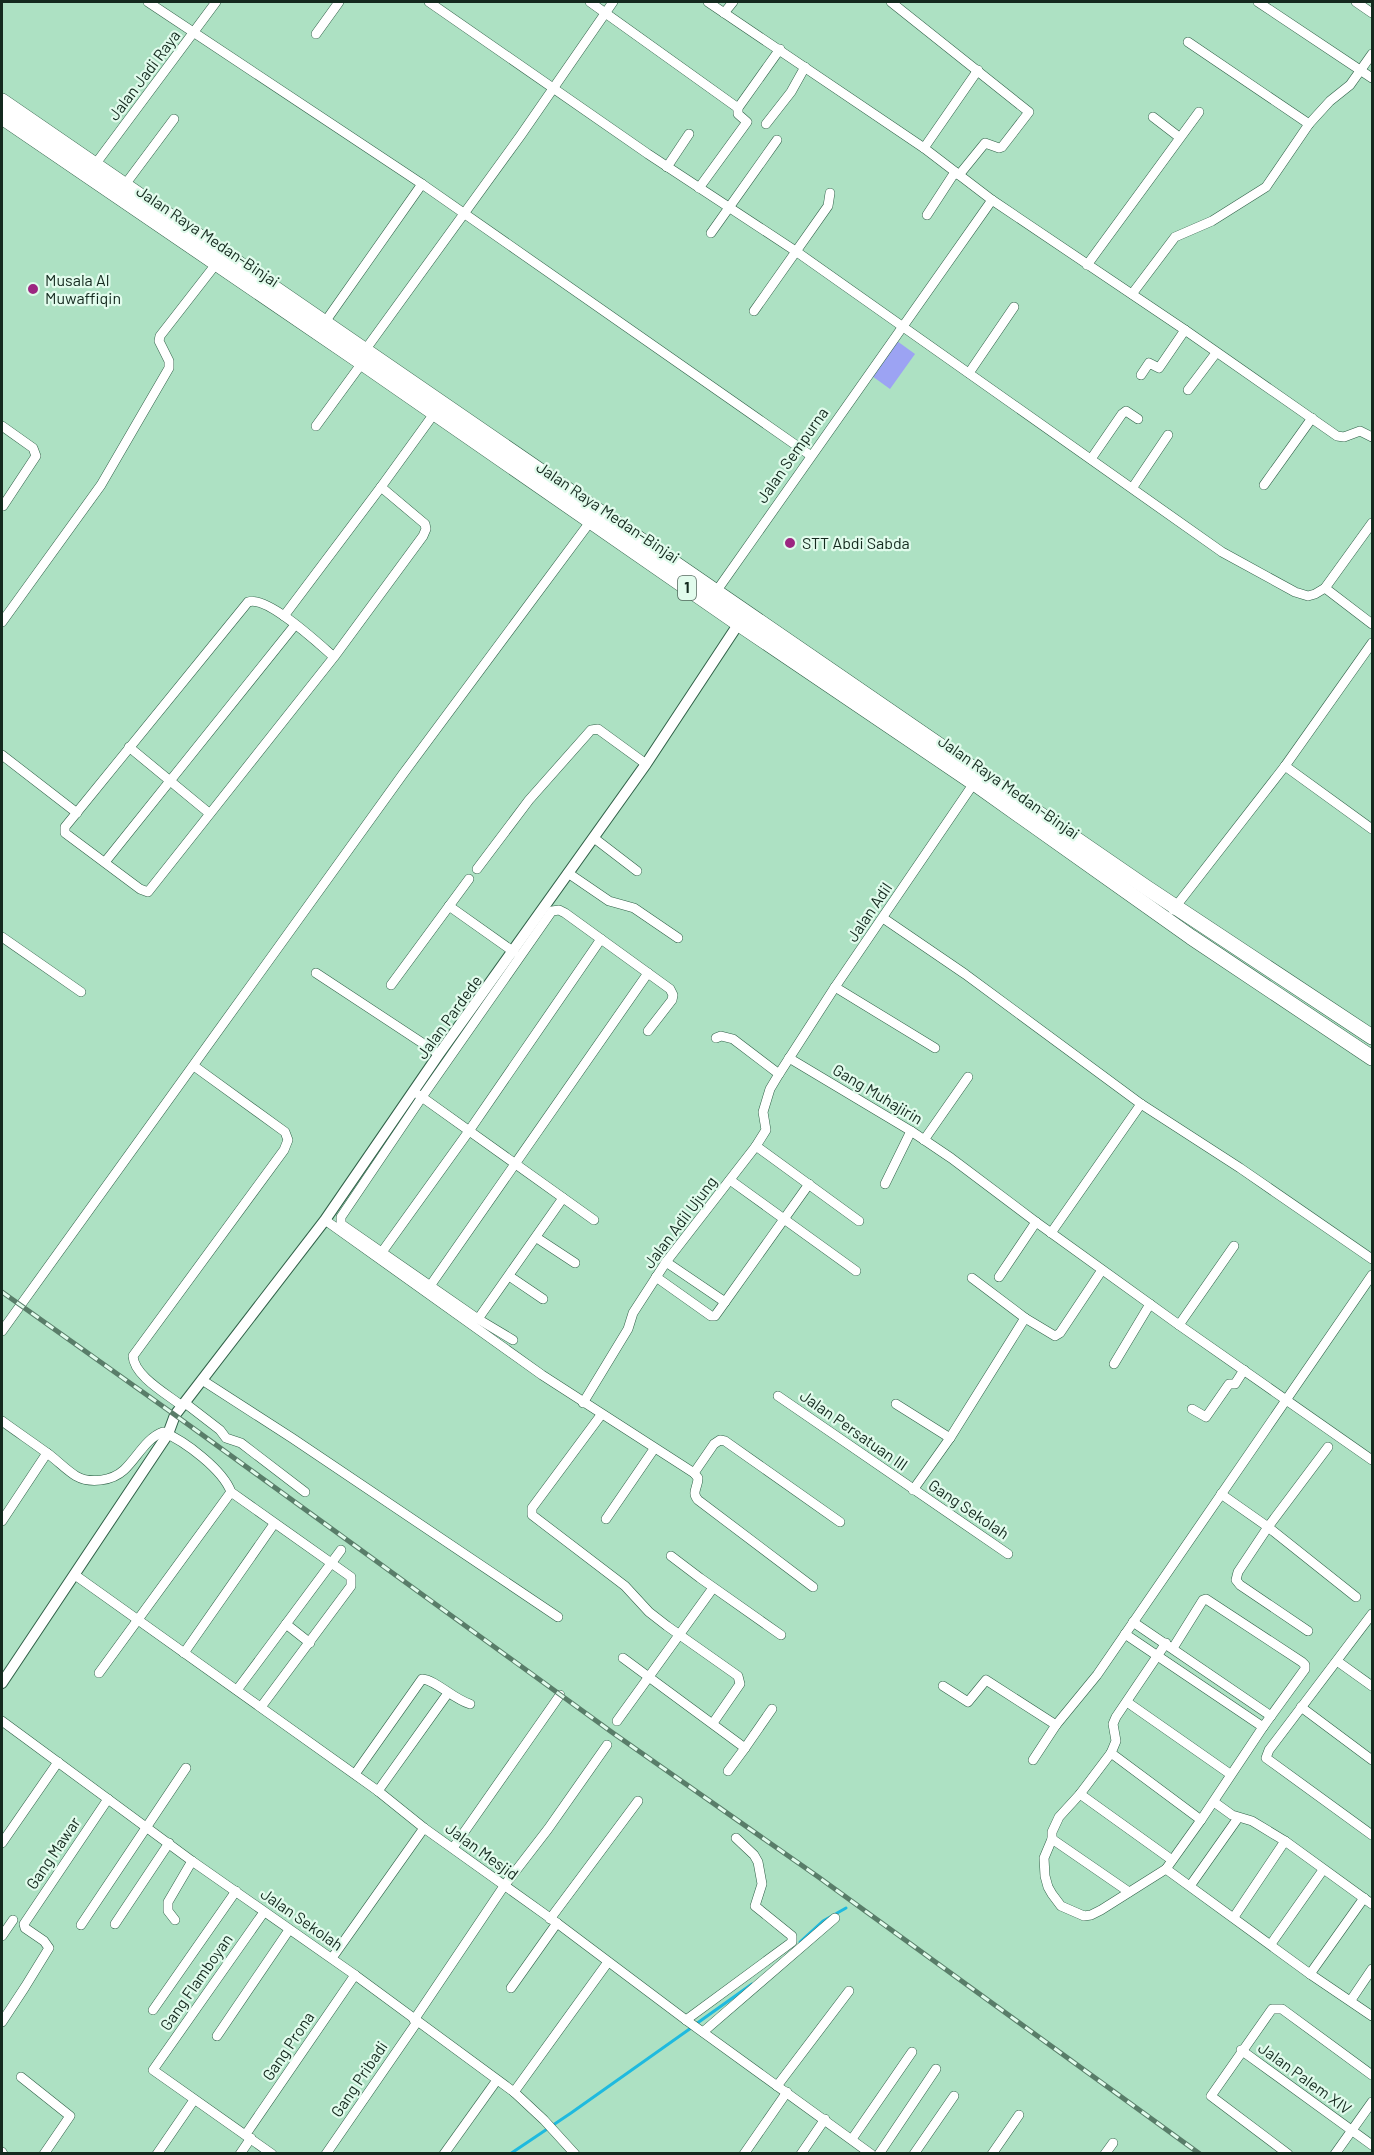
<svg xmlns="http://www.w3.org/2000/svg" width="1374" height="2155" viewBox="0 0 1374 2155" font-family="Barlow,sans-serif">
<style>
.green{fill:#9ca3f3}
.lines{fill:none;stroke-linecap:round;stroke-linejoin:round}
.stream{stroke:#1fbadf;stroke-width:3}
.minor-casing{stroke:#306148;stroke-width:10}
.tertiary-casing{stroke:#306148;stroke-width:12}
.trunk-casing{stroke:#306148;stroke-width:16}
.minor{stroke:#fff;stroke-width:9}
.tertiary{stroke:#fff;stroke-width:10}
.trunk{stroke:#fff;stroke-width:15}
.rail-casing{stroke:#597d69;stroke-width:5}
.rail{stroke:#e1fbec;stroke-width:3;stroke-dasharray:9;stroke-linecap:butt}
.poi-dot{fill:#9c2681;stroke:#e1fbec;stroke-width:2}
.labels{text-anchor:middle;stroke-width:4.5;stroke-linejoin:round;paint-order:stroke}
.shield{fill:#e1fbec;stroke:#52685c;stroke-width:1.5}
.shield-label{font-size:15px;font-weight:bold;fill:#14291e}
.street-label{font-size:16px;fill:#14291e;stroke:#e1fbec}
.poi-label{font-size:16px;fill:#14291e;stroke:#e1fbec;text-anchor:start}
</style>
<rect width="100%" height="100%" fill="#ade1c3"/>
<!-- green -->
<polygon class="green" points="897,341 915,354 890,389 872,376"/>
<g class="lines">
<!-- stream -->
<g class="stream">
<polyline points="800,1942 823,1921 846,1908"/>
<polyline points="696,2024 752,1984"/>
<polyline points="510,2154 571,2113 691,2028"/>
</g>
<!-- minor casing -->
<g class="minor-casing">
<g id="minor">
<polyline points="148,2 422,184 810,455"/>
<polyline points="429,2 648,154 797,252 1222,552 1295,592 1308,596 1315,594 1325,588 1372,523"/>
<polyline points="590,2 738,108"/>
<polyline points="708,2 924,148 992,200 1185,330 1337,436 1344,437 1360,431 1372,437"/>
<polyline points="891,2 1029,112 1002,147 999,148 985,143 959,175"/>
<polyline points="1258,2 1372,78"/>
<polyline points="1356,2 1372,13"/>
<polyline points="724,13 733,2"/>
<polyline points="316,34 339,2"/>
<polyline points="1188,42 1309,124"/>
<polyline points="1153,117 1179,137"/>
<polyline points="766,124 791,92 805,67"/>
<polyline points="924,148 978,70"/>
<polyline points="94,166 216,2"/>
<polyline points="667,167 689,134"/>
<polyline points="124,186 174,119"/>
<polyline points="699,188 747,122 738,114 738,108 780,49"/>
<polyline points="927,215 955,172"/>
<polyline points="711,233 777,140"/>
<polyline points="1087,265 1199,112"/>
<polyline points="1132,294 1175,237 1212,221 1266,187 1309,124 1330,101 1350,85 1372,54"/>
<polyline points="754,311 828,206 830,193"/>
<polyline points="325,322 422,184"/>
<polyline points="363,353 521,135 613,2"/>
<polyline points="969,373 1014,307"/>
<polyline points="1141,375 1149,363 1159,368 1185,330"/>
<polyline points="1188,390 1216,353"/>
<polyline points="2,426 33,448 36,456 3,506"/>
<polyline points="316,426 362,363"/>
<polyline points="1091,459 1122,414 1126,411 1138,419"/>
<polyline points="1264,485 1312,418"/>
<polyline points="1133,487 1168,435"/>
<polyline points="1325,588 1372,624"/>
<polyline points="713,596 992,200"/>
<polyline points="284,616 381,487 436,411"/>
<polyline points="2,622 101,485 169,368 169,361 159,341 160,336 216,264"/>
<path d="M334,657C319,644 267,595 248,602L65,827V833L140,889L148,892L334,657L423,536L426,529L425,524L381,487"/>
<polyline points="129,747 209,813"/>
<polyline points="2,755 77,813"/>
<polyline points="1285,766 1372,829"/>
<polyline points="594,838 637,871"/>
<polyline points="105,862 295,625"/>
<polyline points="477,869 529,800 591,730 598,729 646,764"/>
<polyline points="568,873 609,901 634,908 678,938"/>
<polyline points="449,906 514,952"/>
<polyline points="1173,910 1285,766 1372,643"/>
<polyline points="883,918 965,974 1141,1104 1240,1168 1372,1259"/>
<polyline points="2,937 81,992"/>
<polyline points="316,973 439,1054"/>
<polyline points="391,985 469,879"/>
<polyline points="835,987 935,1048"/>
<polyline points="716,1038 721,1036 733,1039 779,1074"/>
<polyline points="789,1058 911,1131 951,1158 1036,1222 1179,1325 1372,1460"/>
<polyline points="419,1095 594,1220"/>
<polyline points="924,1140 968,1077"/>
<polyline points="756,1146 859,1221"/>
<polyline points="730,1180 856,1271"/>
<polyline points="885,1184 911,1131"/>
<polyline points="325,1220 542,1375 694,1473 714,1444 720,1440 725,1441 840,1522"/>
<polyline points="1051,1233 1141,1104"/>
<polyline points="537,1238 575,1263"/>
<polyline points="382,1252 469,1131 601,939"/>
<polyline points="666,1262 725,1302 809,1184"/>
<polyline points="509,1276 543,1299"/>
<polyline points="656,1277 711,1316 715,1316 725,1302"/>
<polyline points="999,1277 1036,1222"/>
<polyline points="972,1278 1025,1318"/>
<polyline points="430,1286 648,973"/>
<polyline points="478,1319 563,1198"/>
<polyline points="1179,1325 1234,1246"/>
<polyline points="2,1331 403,774 590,522"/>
<polyline points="513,1340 478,1319 341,1224 341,1217 422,1097 552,911 559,910 565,913 670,989 673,995 672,1000 648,1031"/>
<polyline points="1114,1364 1150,1304"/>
<polyline points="202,1380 292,1438 558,1617"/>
<polyline points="778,1396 1008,1554"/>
<polyline points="185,1403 220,1430 226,1438 241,1443 305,1492"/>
<polyline points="583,1403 628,1329 633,1313 666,1262 756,1146 766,1130 763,1112 770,1089 779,1074 835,987 974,783"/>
<polyline points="896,1404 950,1438"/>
<path d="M182,1406C167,1394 134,1376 133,1356L284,1150L288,1140L285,1132L194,1066"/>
<polyline points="1192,1409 1206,1417 1229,1384 1235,1384 1244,1370"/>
<polyline points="601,1415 532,1508 532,1515 625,1586 649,1612 667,1626 738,1676 740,1684 713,1723"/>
<path d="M2,1421C17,1432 32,1442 47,1453C57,1460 66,1470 76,1476C90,1484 112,1481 124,1470C137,1458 146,1438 163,1432C185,1441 223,1470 231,1492L351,1577V1586L261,1707"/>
<path d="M694,1473L698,1478C698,1488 691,1492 698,1500L813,1587"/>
<polyline points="913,1490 950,1438 1025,1318 1055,1336 1060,1333 1102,1270"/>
<polyline points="1221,1494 1268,1527 1356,1597"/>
<polyline points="606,1519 654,1449"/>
<polyline points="2,1521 47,1453"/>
<polyline points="671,1556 700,1578 781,1635"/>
<polyline points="75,1575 378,1791 424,1828 557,1923 686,2020 871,2154"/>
<polyline points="1372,1614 1269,1750 1266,1758 1372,1835"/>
<polyline points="1133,1622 1271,1716"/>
<polyline points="286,1624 310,1643"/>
<polyline points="1308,1631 1240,1585 1236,1580 1238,1572 1268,1527 1328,1447"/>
<polyline points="1125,1634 1263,1727"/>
<polyline points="1166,1643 1116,1717 1113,1724 1116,1741 1111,1753 1201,1820"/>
<polyline points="184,1653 274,1524"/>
<polyline points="623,1658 745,1748 772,1709"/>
<polyline points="1337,1661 1372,1686"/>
<polyline points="99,1673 231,1492"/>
<polyline points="943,1686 968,1702 986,1680 1056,1725"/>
<polyline points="237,1690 341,1550"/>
<polyline points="1127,1702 1230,1774"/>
<polyline points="1301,1707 1372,1760"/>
<polyline points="2,1721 192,1861 355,1975 514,2092 544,2120 575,2154"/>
<polyline points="617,1721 713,1588"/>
<polyline points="1111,1753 1080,1794 1059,1817 1052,1832 1052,1839 1044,1858 1045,1876 1048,1887 1052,1894 1061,1906 1084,1916 1091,1915 1101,1910 1166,1869 1201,1820 1263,1727 1305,1669 1305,1665 1302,1662 1206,1599 1203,1600 1173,1648"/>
<polyline points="1033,1760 1056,1725 1097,1675 1372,1275"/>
<polyline points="728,1771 745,1748"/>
<path d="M355,1774L422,1679C436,1680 453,1699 470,1704"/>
<polyline points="378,1791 448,1693"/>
<polyline points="1080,1794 1172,1860"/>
<polyline points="1214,1802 1232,1815 1252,1821 1285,1841 1372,1904"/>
<polyline points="1052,1839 1129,1892"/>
<polyline points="2,1843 58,1762"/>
<polyline points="453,1848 560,1695"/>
<polyline points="1166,1869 1310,1974 1372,2016"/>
<polyline points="1190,1886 1238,1818"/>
<polyline points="264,1912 153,2070 272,2154"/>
<polyline points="1234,1917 1285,1841"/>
<polyline points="550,1919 638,1801"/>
<polyline points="175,1920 168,1911 168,1902 192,1861"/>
<polyline points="115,1924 169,1843"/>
<polyline points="81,1925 186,1768"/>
<polyline points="2,1936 13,1920"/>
<polyline points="1271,1944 1323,1870"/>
<polyline points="332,1958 424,1828"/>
<polyline points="1310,1974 1364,1898"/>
<polyline points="511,1988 557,1923"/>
<polyline points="1351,2000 1372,1969"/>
<polyline points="153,2010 236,1891"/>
<polyline points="414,2020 504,1886 548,1829 607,1745"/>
<polyline points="686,2020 792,1942 792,1936 755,1906 762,1884 758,1862 754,1855 736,1838"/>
<polyline points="2,2022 25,1987 49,1948 44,1941 25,1928 24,1924 108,1799"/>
<polyline points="703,2032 835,1918"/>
<polyline points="217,2036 289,1930"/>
<polyline points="1241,2050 1372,2145"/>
<polyline points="21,2077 70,2116 44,2154"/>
<polyline points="777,2086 849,1991"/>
<polyline points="514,2092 608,1962"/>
<polyline points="246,2134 355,1975"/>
<polyline points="852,2139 912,2052"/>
<polyline points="2,2152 3,2154"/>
<polyline points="157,2154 194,2100"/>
<polyline points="240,2154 251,2138"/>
<polyline points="326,2154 417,2022"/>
<polyline points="444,2154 497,2080"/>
<polyline points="744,2154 787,2092"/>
<polyline points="801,2154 825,2119"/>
<polyline points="879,2154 936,2069"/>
<polyline points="914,2154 954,2096"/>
<polyline points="992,2154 1019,2115"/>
<polyline points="1105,2154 1113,2143"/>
<polyline points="1288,2154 1211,2096 1272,2009 1282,2009 1372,2075"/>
<polyline points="1335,2154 1372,2102"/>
</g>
</g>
<!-- tertiary casing -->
<g class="tertiary-casing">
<polyline id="tertiary" points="2,1683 168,1434 175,1415 325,1220 439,1054 646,764 741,620"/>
</g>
<!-- trunk casing -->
<g class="trunk-casing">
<g id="trunk">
<polyline points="2,101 1147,888 1372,1037"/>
<polyline points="2,117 358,360 739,624 974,783 1191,937 1372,1058"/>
</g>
</g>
<!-- minor -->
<use href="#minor" class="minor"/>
<!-- tertiary -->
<use href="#tertiary" class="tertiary"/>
<!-- trunk -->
<use href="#trunk" class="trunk"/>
<!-- rail casing -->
<g class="rail-casing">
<polyline id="rail" points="2,1292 175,1415 613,1733 817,1876 1200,2154"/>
</g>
<!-- rail -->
<use href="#rail" class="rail"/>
</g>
<!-- markers -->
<g class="poi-dot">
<circle cx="33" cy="289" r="6"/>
<circle cx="790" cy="543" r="6"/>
</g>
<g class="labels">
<!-- shield labels -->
<rect class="shield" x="678" y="576" width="18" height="24" rx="4.5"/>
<g class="shield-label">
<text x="687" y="593">1</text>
</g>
<!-- street labels -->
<g class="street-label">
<text transform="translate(144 75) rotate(-53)" y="6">Jalan Jadi Raya</text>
<text transform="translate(208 236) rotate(34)" y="6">Jalan Raya Medan-Binjai</text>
<text transform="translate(792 455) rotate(-55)" y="6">Jalan Sempurna</text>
<text transform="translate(608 512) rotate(34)" y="6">Jalan Raya Medan-Binjai</text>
<text transform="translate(1009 787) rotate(35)" y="6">Jalan Raya Medan-Binjai</text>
<text transform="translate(869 912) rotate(-56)" y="6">Jalan Adil</text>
<text transform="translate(449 1017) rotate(-54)" y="6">Jalan Pardede</text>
<text transform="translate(878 1094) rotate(31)" y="6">Gang Muhajirin</text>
<text transform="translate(680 1222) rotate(-53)" y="6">Jalan Adil Ujung</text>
<text transform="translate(854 1430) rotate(35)" y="6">Jalan Persatuan III</text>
<text transform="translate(969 1509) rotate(34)" y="6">Gang Sekolah</text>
<text transform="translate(482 1851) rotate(36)" y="6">Jalan Mesjid</text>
<text transform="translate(53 1853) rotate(-56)" y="6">Gang Mawar</text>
<text transform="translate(302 1919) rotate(35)" y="6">Jalan Sekolah</text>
<text transform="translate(196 1982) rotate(-55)" y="6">Gang Flamboyan</text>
<text transform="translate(288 2046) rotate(-56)" y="6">Gang Prona</text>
<text transform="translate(1305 2078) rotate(36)" y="6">Jalan Palem XIV</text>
<text transform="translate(359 2079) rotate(-56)" y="6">Gang Pribadi</text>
</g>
<!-- poi labels -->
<g class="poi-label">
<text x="45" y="286">Musala Al<tspan x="45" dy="18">Muwaffiqin</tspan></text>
<text x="802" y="549">STT Abdi Sabda</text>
</g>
</g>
<!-- border -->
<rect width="1374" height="2155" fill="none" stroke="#14291e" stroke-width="6"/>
</svg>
